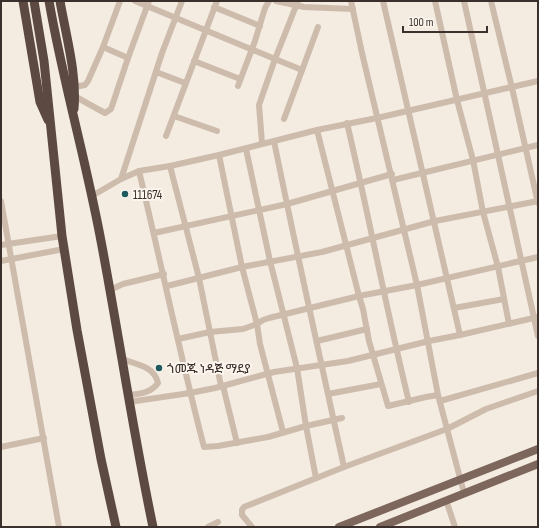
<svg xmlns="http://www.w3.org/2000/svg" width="539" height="528" viewBox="0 0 539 528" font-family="'Sofia Sans Condensed','Noto Sans Ethiopic',sans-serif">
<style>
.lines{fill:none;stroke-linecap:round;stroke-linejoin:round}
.minor{stroke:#cdbbac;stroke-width:6}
.major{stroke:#7d675c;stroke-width:8}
.highway{stroke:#5c4a42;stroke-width:9}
.poi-dot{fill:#1f5a5e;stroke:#fbf5ee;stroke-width:1.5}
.labels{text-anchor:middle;stroke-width:4;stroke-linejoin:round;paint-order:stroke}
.poi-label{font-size:13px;fill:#3b302b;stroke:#fbf5ee;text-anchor:start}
</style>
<rect width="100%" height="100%" fill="#f4ebe1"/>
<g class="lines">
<!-- minor -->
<g class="minor">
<polyline points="135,1 275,59 259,105 262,143"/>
<polyline points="276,1 304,7 353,9"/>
<polyline points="298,1 275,59 302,70"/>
<polyline points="351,1 362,53 417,285 438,395 464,493"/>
<polyline points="383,1 460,335"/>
<polyline points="435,1 457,100 473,160 483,212 498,267 509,324"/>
<polyline points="464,1 538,336"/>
<polyline points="491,1 512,88 538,203"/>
<polyline points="214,7 260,26"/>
<polyline points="103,47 128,58"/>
<polyline points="194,61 240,79"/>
<polyline points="156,72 185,83"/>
<polyline points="238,86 255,41 265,8 269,1"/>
<polyline points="74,87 85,85 88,81 103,47 120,1"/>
<polyline points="76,97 105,113 111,109 128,58 149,1"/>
<polyline points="174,116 217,131"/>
<polyline points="284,119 318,27"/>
<path d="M347,123C369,216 386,309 409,402"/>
<polyline points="166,136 217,1"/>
<path d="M274,141C296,250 320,358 344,467"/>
<polyline points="170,166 199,278 221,386"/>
<path d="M139,171C161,263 180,355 204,447L218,446L268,437L306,426L297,368L270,261L246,149"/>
<polyline points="121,179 162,53 182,1"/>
<polyline points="393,180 538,145"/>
<polyline points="92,196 121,179 139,171 170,166 219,155 317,130 377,118 538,81"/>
<polyline points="1,201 59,527"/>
<polyline points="154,233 287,204 392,174"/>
<polyline points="1,245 62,236"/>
<polyline points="1,261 64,249"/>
<polyline points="167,286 242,267 322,252 435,221 538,201"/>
<polyline points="110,290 123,284 164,274"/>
<polyline points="454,308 504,299"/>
<polyline points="178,339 210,332 243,329 257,324 242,267 219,155"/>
<polyline points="317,341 367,329"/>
<path d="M122,359C136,364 154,366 158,383C151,393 140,394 128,395"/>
<polyline points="223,386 237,443"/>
<polyline points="328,394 381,384"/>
<polyline points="438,395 426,397 388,406 369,341 363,309 359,296 417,285 538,257"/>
<polyline points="440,401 538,373"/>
<polyline points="129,402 190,393 215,388 274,372 348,361 429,341 460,335 538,317"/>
<polyline points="283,432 260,344 257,324 263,320 269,318 359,296 317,130"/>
<polyline points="1,447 44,438"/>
<polyline points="316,478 306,426 342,418"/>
<polyline points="446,500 455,527"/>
<polyline points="208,527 218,522"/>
<polyline points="252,527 242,515 242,510 244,507 344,467 447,429 486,409 538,391"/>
</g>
<!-- major -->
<g class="major">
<polyline points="339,527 538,449"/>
<polyline points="380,527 538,464"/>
</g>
<!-- highway -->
<g class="highway">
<polyline points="23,1 40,102 48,120"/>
<polyline points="34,1 44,61 62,236 77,330 101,459 116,527"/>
<path d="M49,1C63,82 86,160 101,241C119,336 133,432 153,527"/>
<path d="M60,1C66,36 77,73 74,109"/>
</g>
</g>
<!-- markers -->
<g class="poi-dot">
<circle cx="125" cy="194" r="4"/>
<circle cx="159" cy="368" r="4"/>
</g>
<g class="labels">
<!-- poi labels -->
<g class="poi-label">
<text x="133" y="199">111674</text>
<text x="167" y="373">ጎመጁ ነዳጅ ማደያ</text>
</g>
</g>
<!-- border -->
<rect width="539" height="528" fill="none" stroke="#3b302b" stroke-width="4"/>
<!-- scale -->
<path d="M403 26v6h84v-6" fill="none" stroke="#3b302b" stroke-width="2"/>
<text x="409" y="26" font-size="12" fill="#3b302b" stroke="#fbf5ee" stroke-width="3" paint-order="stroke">100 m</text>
</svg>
